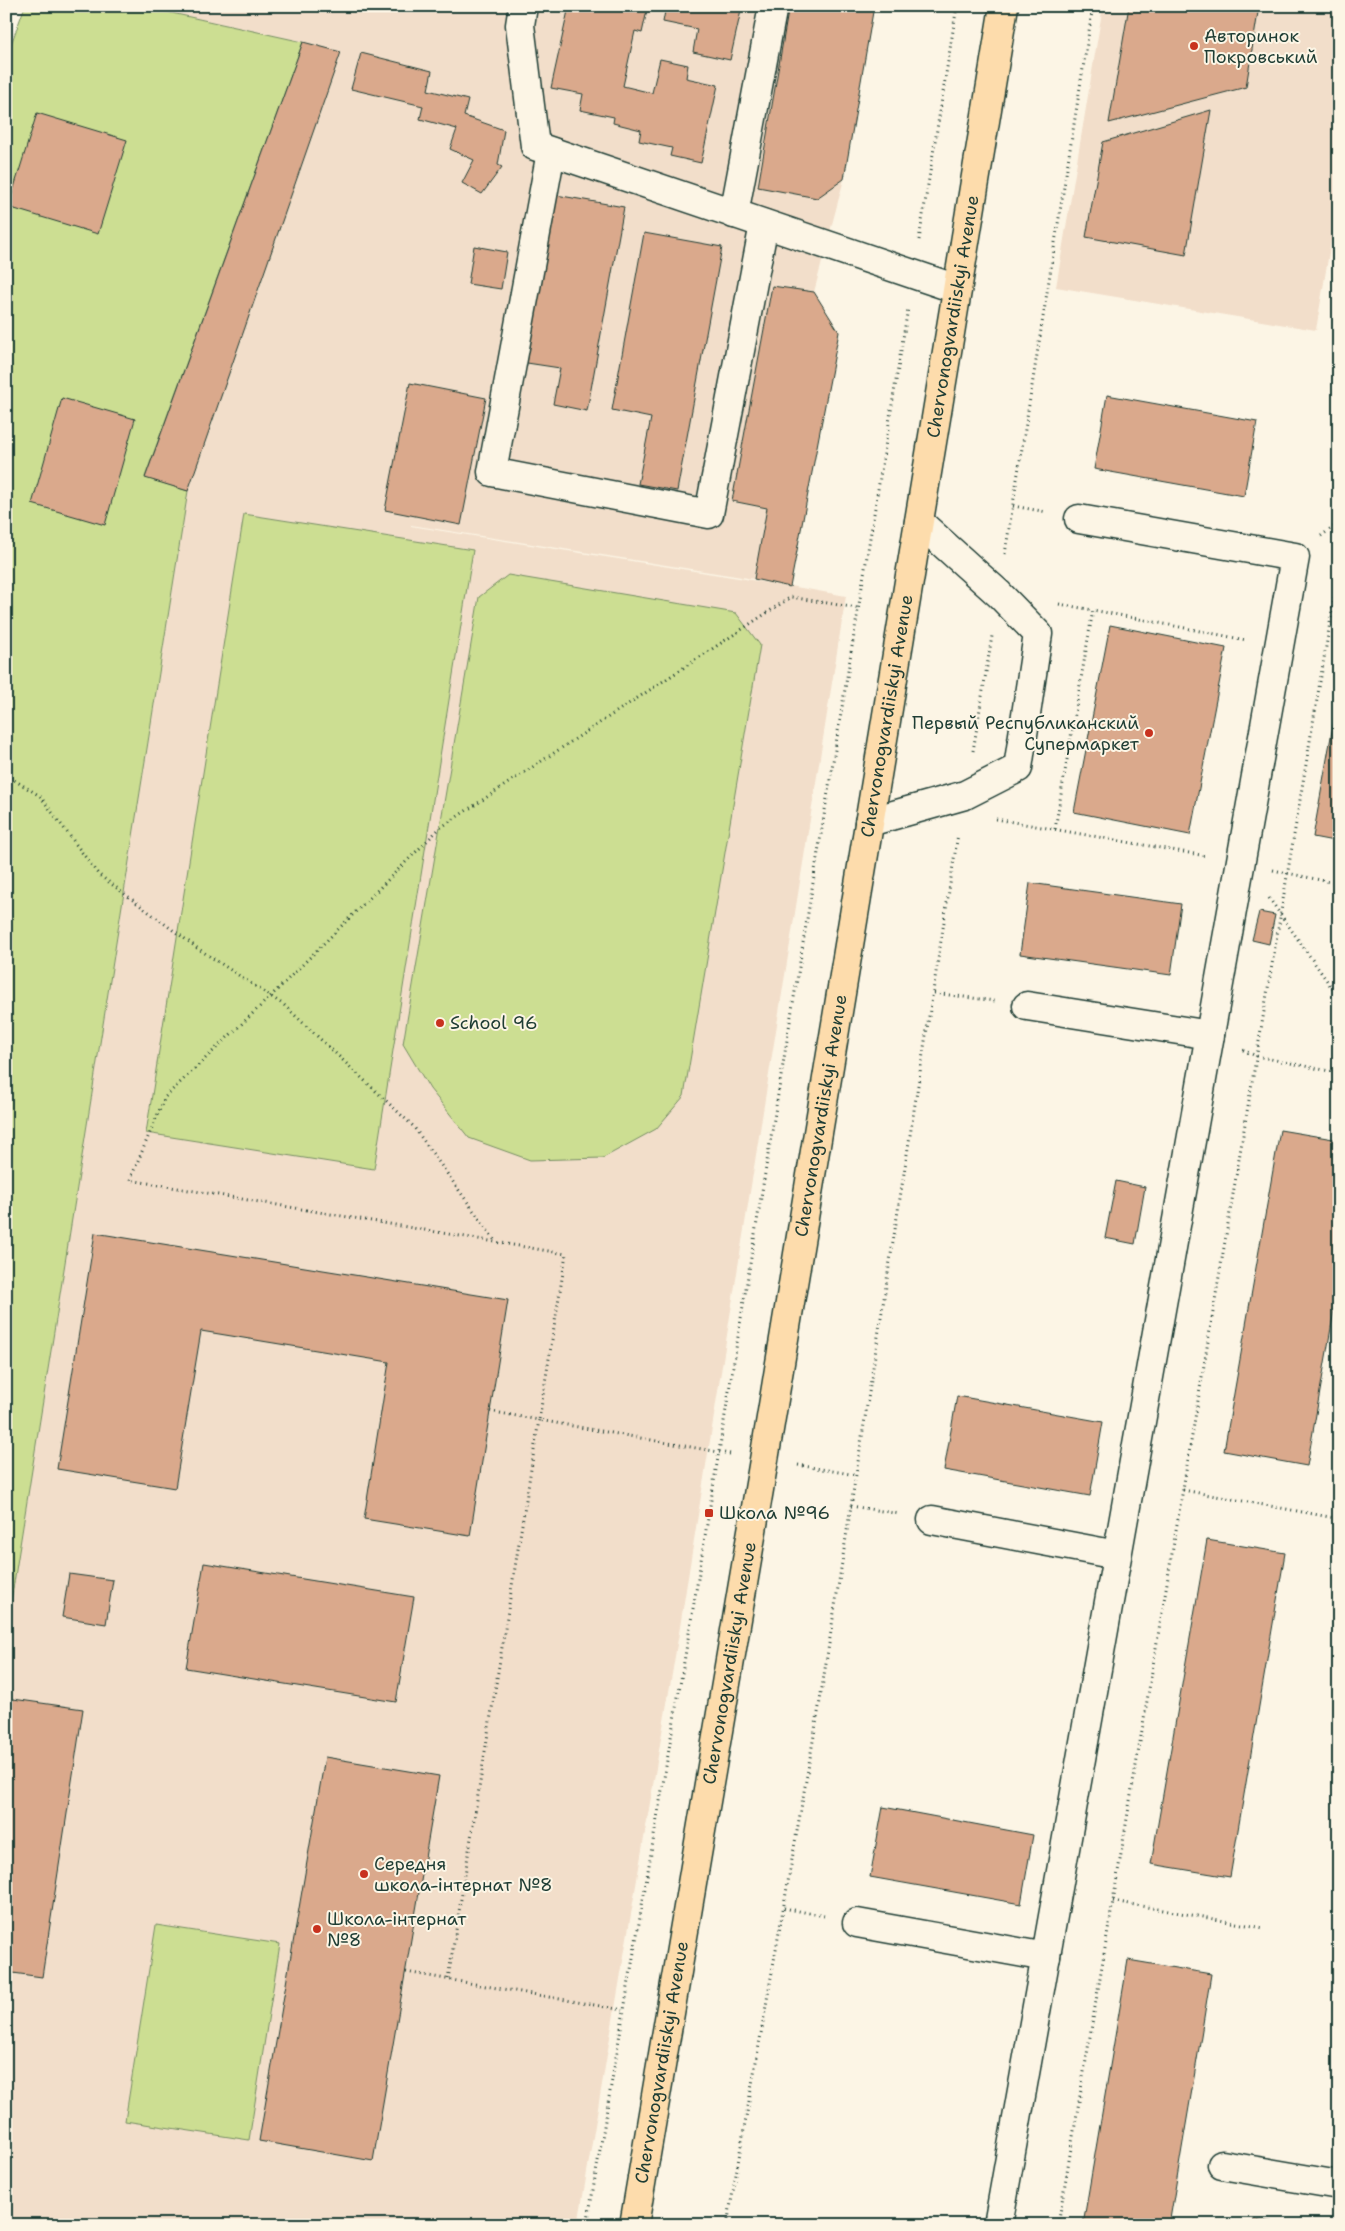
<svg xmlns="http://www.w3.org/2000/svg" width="1345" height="2231" viewBox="0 0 1345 2231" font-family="'Shantell Sans',sans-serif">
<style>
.built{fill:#f2deca;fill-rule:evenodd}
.green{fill:#ccde92;stroke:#768e63}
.building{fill:#daa98c;stroke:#1f3d34}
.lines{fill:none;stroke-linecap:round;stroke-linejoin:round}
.minor-casing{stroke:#1f3d34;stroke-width:31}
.major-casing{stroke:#1f3d34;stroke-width:31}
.path{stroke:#1f3d34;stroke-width:3;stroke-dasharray:1 4;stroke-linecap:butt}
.minor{stroke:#fcf5e5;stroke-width:28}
.major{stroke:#fddcac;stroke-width:28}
.poi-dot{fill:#c8321e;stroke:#fcf5e5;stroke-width:2}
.labels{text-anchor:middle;stroke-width:4;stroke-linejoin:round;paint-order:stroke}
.poi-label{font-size:18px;fill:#1f3d34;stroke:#fcf5e5;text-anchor:start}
.street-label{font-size:18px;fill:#1f3d34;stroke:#fcf5e5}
</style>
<rect width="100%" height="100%" fill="#fcf5e5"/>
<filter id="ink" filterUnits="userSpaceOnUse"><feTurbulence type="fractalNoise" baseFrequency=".02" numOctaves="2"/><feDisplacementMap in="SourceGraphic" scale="10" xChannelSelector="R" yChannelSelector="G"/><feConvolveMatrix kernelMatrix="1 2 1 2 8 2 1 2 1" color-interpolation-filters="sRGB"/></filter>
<g filter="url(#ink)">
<!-- built -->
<g class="built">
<path d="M140,6H874L844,179L814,292L839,332L790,586L846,596L679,1633L578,2225H6V1633L188,491L145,478L303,42ZM411,525L754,579L776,584L411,526Z"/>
<polygon points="1103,6 1339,6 1339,193 1316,330 1056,287"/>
</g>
<!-- green -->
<g class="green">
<polygon points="25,6 140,6 303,42 145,477 188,491 6,1633 6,58"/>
<polygon points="244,514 473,550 374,1169 146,1133"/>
<polygon points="508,575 736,613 760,645 684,1096 656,1129 603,1158 530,1160 469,1138 430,1089 403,1044 479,597"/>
<polygon points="156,1925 280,1944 249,2140 125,2121"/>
</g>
<!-- building -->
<g class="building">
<polygon points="569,6 648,6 642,33 635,31 623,86 652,93 660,59 688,65 686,78 718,85 701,163 670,156 672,148 639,141 641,130 613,123 614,117 580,110 583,94 551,88"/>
<polygon points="666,6 742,6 730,60 693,52 697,29 663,22"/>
<polygon points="789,6 874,6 844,179 817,198 758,187"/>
<polygon points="1129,6 1259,6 1246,87 1109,123"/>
<polygon points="303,42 341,52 188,491 145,478"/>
<polygon points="361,53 432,71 428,90 468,100 464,116 504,130 498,165 502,167 482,194 462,183 474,160 450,149 457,129 420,119 423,106 351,89"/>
<polygon points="1211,110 1186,255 1086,237 1103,142"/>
<polygon points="37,113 127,140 98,234 8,207"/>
<polygon points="556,195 624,207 587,411 553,404 560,368 527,363"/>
<polygon points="644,233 722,247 677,491 638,484 651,418 612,410"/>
<polygon points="474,246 507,252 501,289 468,284"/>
<polygon points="772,286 814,292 839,332 790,587 754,579 767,508 732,501"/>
<polygon points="410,383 486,398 461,525 385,510"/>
<polygon points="1107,395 1257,422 1244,496 1094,469"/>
<polygon points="62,398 135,419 105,525 32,504"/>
<polygon points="1110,625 1226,648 1190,835 1074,812"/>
<polygon points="1339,692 1339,842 1313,837"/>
<polygon points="1030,883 1181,904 1171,975 1020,954"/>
<polygon points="1259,912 1275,915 1269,944 1252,940"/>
<polygon points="1280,1130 1339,1140 1339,1282 1307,1466 1224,1451"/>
<polygon points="1116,1181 1145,1187 1135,1244 1105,1238"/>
<polygon points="95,1233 508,1300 470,1536 364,1519 389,1362 201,1331 175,1488 57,1469"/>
<polygon points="957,1396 1103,1422 1090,1496 944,1470"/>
<polygon points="1207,1540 1285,1553 1230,1877 1151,1864"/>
<polygon points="204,1563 414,1597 396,1702 186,1668"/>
<polygon points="69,1574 113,1580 106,1624 62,1617"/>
<polygon points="6,1698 83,1709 42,1977 6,1972"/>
<polygon points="325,1757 439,1776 373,2161 259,2141"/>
<polygon points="883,1807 1033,1835 1021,1904 870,1877"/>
<polygon points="1128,1960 1211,1974 1200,2042 1169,2225 1083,2225"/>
<polygon points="1254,2219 1286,2225 1253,2225"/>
</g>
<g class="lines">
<!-- minor casing -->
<g class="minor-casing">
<g id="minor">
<polyline points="523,6 520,25 535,146 957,289"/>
<polyline points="551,152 492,472 709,514 764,224"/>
<polyline points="734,214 773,6"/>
<polyline points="869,822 965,795 1018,768 1038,634 999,594 919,522"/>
<polyline points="1027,1006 1210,1035"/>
<polyline points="932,1520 1117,1555"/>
<polyline points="857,1923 1046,1957"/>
<polyline points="1222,2165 1339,2185"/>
<polyline points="998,2225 1295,557 1079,519"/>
</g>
</g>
<!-- major casing -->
<g class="major-casing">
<g id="major">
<path id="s1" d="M634,2225L764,1460L1004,6"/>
</g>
</g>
<!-- path -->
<g class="path">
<polyline points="919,240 957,6"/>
<polyline points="1013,506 1047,512"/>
<polyline points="1321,536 1339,523"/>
<polyline points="1005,554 1093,6"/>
<polyline points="1059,604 1093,610"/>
<polyline points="973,751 992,636"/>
<polyline points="6,775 40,796 98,874 197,948 284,1005 413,1126 496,1242"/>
<polyline points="996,819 1206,856"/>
<polyline points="1055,829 1093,610 1246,640"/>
<polyline points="1273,870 1339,884"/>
<polyline points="1269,898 1339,998"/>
<polyline points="934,993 995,1001"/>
<polyline points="1243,1050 1256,1056 1339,1073"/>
<polyline points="730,1454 539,1420 566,1254 130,1180 165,1097 271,996 440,828 791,597 857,608"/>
<polyline points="798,1465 856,1475"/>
<polyline points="1183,1490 1335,1518"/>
<polyline points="851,1506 900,1514"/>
<polyline points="1113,1901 1264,1928"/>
<polyline points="784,1908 824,1916"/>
<polyline points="406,1972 623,2010"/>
<polyline points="448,1979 539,1420 489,1411"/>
<polyline points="587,2225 690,1627 908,308"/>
<polyline points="727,2225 818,1713 958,834"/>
<polyline points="1058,2225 1339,570"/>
</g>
<!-- minor -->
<use href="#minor" class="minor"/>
<!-- major -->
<use href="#major" class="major"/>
</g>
</g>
<!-- markers -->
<g class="poi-dot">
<circle cx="1194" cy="46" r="5"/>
<circle cx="1149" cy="733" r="5"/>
<circle cx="440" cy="1023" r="5"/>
<rect x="704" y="1508" width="10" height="10" rx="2.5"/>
<circle cx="364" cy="1874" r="5"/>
<circle cx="317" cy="1929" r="5"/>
</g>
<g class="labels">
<!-- poi labels -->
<g class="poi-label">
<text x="1204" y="42">Авторинок<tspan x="1204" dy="21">Покровський</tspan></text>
<text x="1139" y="729" text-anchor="end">Первый Республиканский<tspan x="1139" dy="21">Супермаркет</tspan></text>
<text x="450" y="1029">School 96</text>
<text x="719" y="1519">Школа №96</text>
<text x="374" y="1870">Середня<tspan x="374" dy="21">школа-інтернат №8</tspan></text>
<text x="327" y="1925">Школа-інтернат<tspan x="327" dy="21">№8</tspan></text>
</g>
<!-- street labels -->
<g class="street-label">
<text dy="6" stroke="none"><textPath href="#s1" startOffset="1935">Chervonogvardiiskyi Avenue</textPath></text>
<text dy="6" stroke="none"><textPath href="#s1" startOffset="1530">Chervonogvardiiskyi Avenue</textPath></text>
<text dy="6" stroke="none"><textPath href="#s1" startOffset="1125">Chervonogvardiiskyi Avenue</textPath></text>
<text dy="6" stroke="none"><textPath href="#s1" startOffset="570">Chervonogvardiiskyi Avenue</textPath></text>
<text dy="6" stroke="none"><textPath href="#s1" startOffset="165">Chervonogvardiiskyi Avenue</textPath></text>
</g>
</g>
<!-- margin -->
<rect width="1345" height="2231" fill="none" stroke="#fcf5e5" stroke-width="25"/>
<rect x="12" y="12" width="1320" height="2206" fill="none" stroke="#1f3d34" stroke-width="2" filter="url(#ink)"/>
</svg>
